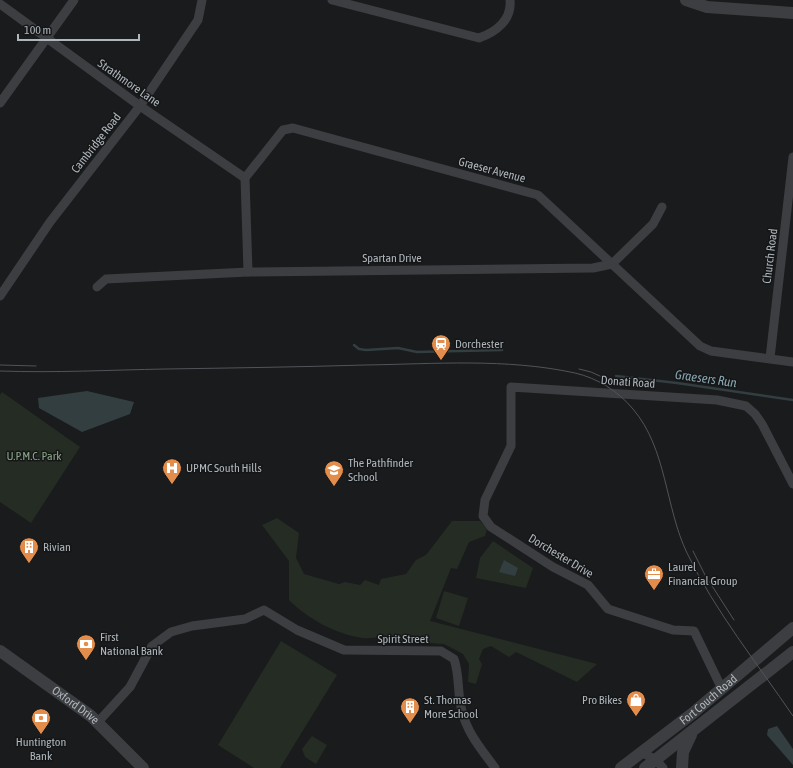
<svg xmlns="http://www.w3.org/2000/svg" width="793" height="768" viewBox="0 0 793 768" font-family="'Asap Condensed',sans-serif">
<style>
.green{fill:#252c24}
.water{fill:#333e41}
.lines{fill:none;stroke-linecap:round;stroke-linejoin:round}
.stream{stroke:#333e41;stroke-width:2.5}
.minor{stroke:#3c3e41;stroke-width:9}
.tertiary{stroke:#3c3e41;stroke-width:12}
.tram{stroke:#515458;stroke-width:1}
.labels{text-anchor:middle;stroke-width:3;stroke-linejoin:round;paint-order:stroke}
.street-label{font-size:12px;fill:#aeb5bb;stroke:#151617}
.poi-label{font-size:12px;fill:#aeb5bb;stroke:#151617;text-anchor:start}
.park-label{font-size:12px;fill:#8ca487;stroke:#151617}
.water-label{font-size:13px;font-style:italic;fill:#89a8b2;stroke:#151617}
</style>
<rect width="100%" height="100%" fill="#1a1b1c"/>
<!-- green -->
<g class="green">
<polygon points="2,392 80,447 31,523 0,502 0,395"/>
<path d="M277,518L299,533L296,558L304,574L339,584L345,582L360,585L365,580L379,585L381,579L406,574L416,560L426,555L452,521H480L487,529L485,536L469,542L457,569L451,568L430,621L597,664L577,682L516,652L509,657L491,646L483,649L479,659L482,664L476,684L468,682L469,664L463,654L444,644L399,641L393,636C384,636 372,639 362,638C336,634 308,619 289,600V561L262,525Z"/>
<polygon points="493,541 533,568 526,588 476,578 480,558"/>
<polygon points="444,591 468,598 459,626 436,618"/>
<polygon points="281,641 337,675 280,768 254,768 218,745"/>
<polygon points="312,736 327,745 316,764 305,757 302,749"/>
</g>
<!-- water -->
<g class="water">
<polygon points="87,391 134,402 130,414 82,432 39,408 38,398"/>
<polygon points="504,560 518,568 515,576 499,572"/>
<polygon points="777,726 793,749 793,765 767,735 768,729"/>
</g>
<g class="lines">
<!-- stream -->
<g class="stream">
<polyline points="354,345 359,349 366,350 398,348 417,352 502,350"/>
<polyline points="616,376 677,383 793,400"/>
</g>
<!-- minor -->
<g class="minor">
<path d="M332,0L479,38C496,32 512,20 510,0"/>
<polyline points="0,4 140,106 245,178"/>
<polyline points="0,103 74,0"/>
<polyline points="248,272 245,178 283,130 293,128 538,195 700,346 711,351 793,362"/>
<polyline points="97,287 106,279 248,272 593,268 612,264 653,224 662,207"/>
<polyline points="0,296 50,222 140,106 198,20 202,0"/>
<polyline points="770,358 793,157"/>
<polyline points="722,689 694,631 673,630 608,609 588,585 553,567 491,527 483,516 485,500 511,446 511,387 717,400 746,406 755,414 762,424 793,484"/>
<path d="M98,722L130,687L152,646L171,632L192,626L245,619L264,610L297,630L344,650L441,651L454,659C460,676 457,694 462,711C467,733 482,750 495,768"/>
<polyline points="643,753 656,760 663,768"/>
</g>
<!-- tertiary -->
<g class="tertiary">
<polyline points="686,0 707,7 793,13"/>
<path id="s1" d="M0,651L91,716L143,768"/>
<path id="s2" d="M621,768L693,713L793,628"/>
<polyline points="645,768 793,652"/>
<polyline points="682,768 683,752 691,735"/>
</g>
<!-- tram -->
<g class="tram">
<polyline points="0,365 36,366"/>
<polyline points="579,369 591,372 611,381"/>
<path d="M0,371C55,373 110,370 165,369C232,368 298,367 365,365C434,364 506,358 575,373C597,378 618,391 633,409C667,449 665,507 687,553C715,611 757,663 793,716"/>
<polyline points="693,551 705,575 734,620"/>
</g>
</g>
<!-- icons -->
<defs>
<g id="station-pin" transform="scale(1)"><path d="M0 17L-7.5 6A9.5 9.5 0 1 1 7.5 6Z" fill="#e38d4c" stroke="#151617"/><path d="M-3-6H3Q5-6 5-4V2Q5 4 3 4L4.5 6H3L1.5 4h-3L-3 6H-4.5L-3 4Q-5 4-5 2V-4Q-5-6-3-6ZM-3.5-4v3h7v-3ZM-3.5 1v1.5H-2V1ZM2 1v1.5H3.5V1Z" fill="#fff"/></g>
<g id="hospital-pin" transform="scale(1)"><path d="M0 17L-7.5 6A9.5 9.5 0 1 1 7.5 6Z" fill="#e38d4c" stroke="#151617"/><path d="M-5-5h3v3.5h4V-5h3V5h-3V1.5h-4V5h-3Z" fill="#fff"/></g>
<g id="school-pin" transform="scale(1)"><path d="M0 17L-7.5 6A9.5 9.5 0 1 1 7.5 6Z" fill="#e38d4c" stroke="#151617"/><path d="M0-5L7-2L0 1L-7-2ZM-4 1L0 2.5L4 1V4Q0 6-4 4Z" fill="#fff"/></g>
<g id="building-pin" transform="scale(1)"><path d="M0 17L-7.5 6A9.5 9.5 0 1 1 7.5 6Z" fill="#e38d4c" stroke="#151617"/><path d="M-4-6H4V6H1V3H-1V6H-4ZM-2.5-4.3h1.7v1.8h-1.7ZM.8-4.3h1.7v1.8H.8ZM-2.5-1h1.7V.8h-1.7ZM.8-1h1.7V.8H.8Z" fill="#fff"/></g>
<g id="office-pin" transform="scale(1)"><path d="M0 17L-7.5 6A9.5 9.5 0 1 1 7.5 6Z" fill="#e38d4c" stroke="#151617"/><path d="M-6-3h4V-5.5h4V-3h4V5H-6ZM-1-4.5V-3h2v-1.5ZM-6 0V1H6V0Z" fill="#fff"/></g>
<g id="bank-pin" transform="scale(1)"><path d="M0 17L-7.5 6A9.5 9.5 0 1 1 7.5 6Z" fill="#e38d4c" stroke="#151617"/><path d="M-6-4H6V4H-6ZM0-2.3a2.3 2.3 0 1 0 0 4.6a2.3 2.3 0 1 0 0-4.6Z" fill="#fff"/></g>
<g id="shop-pin" transform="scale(1)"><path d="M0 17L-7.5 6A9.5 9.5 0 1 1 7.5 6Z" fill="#e38d4c" stroke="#151617"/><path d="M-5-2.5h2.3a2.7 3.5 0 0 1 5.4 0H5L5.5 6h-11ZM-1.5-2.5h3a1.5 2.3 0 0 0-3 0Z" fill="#fff"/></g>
</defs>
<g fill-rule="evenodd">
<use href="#station-pin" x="441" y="344"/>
<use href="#hospital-pin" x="172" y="468"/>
<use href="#school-pin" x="334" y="470"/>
<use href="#building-pin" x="29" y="547"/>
<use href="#office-pin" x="654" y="574"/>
<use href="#bank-pin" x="86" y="644"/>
<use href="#shop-pin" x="636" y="700"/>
<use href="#building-pin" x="410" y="707"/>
<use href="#bank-pin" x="41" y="718"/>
</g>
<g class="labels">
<!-- street labels -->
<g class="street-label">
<text transform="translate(129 83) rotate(35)" y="4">Strathmore Lane</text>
<text transform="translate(96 143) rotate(-52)" y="4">Cambridge Road</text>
<text transform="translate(492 170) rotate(15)" y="4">Graeser Avenue</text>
<text transform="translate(770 256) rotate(-83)" y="4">Church Road</text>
<text x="392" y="262">Spartan Drive</text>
<text transform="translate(628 382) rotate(4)" y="4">Donati Road</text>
<text transform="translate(561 556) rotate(31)" y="4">Dorchester Drive</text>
<text x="403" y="643">Spirit Street</text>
<text dy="4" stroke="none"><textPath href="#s2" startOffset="111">Fort Couch Road</textPath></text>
<text dy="4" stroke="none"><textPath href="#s1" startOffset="93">Oxford Drive</textPath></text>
</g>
<!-- poi labels -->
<g class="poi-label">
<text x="455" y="348">Dorchester</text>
<text x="348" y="467">The Pathfinder<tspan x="348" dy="14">School</tspan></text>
<text x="186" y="472">UPMC South Hills</text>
<text x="43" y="551">Rivian</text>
<text x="668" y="571">Laurel<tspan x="668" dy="14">Financial Group</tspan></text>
<text x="100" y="641">First<tspan x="100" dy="14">National Bank</tspan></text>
<text x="424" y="704">St. Thomas<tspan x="424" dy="14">More School</tspan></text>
<text x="622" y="704" text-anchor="end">Pro Bikes</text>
<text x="41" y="746" text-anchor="middle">Huntington<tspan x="41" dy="14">Bank</tspan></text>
</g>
<!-- park labels -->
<g class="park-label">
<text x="34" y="460">U.P.M.C. Park</text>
</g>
<!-- water labels -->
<g class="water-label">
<text transform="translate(706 378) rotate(8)" y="5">Graesers Run</text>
</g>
</g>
<!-- scale -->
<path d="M18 34v6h121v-6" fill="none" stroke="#aeb5bb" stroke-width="2"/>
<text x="24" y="34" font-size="12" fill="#aeb5bb" stroke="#151617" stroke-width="3" paint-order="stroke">100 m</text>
</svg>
